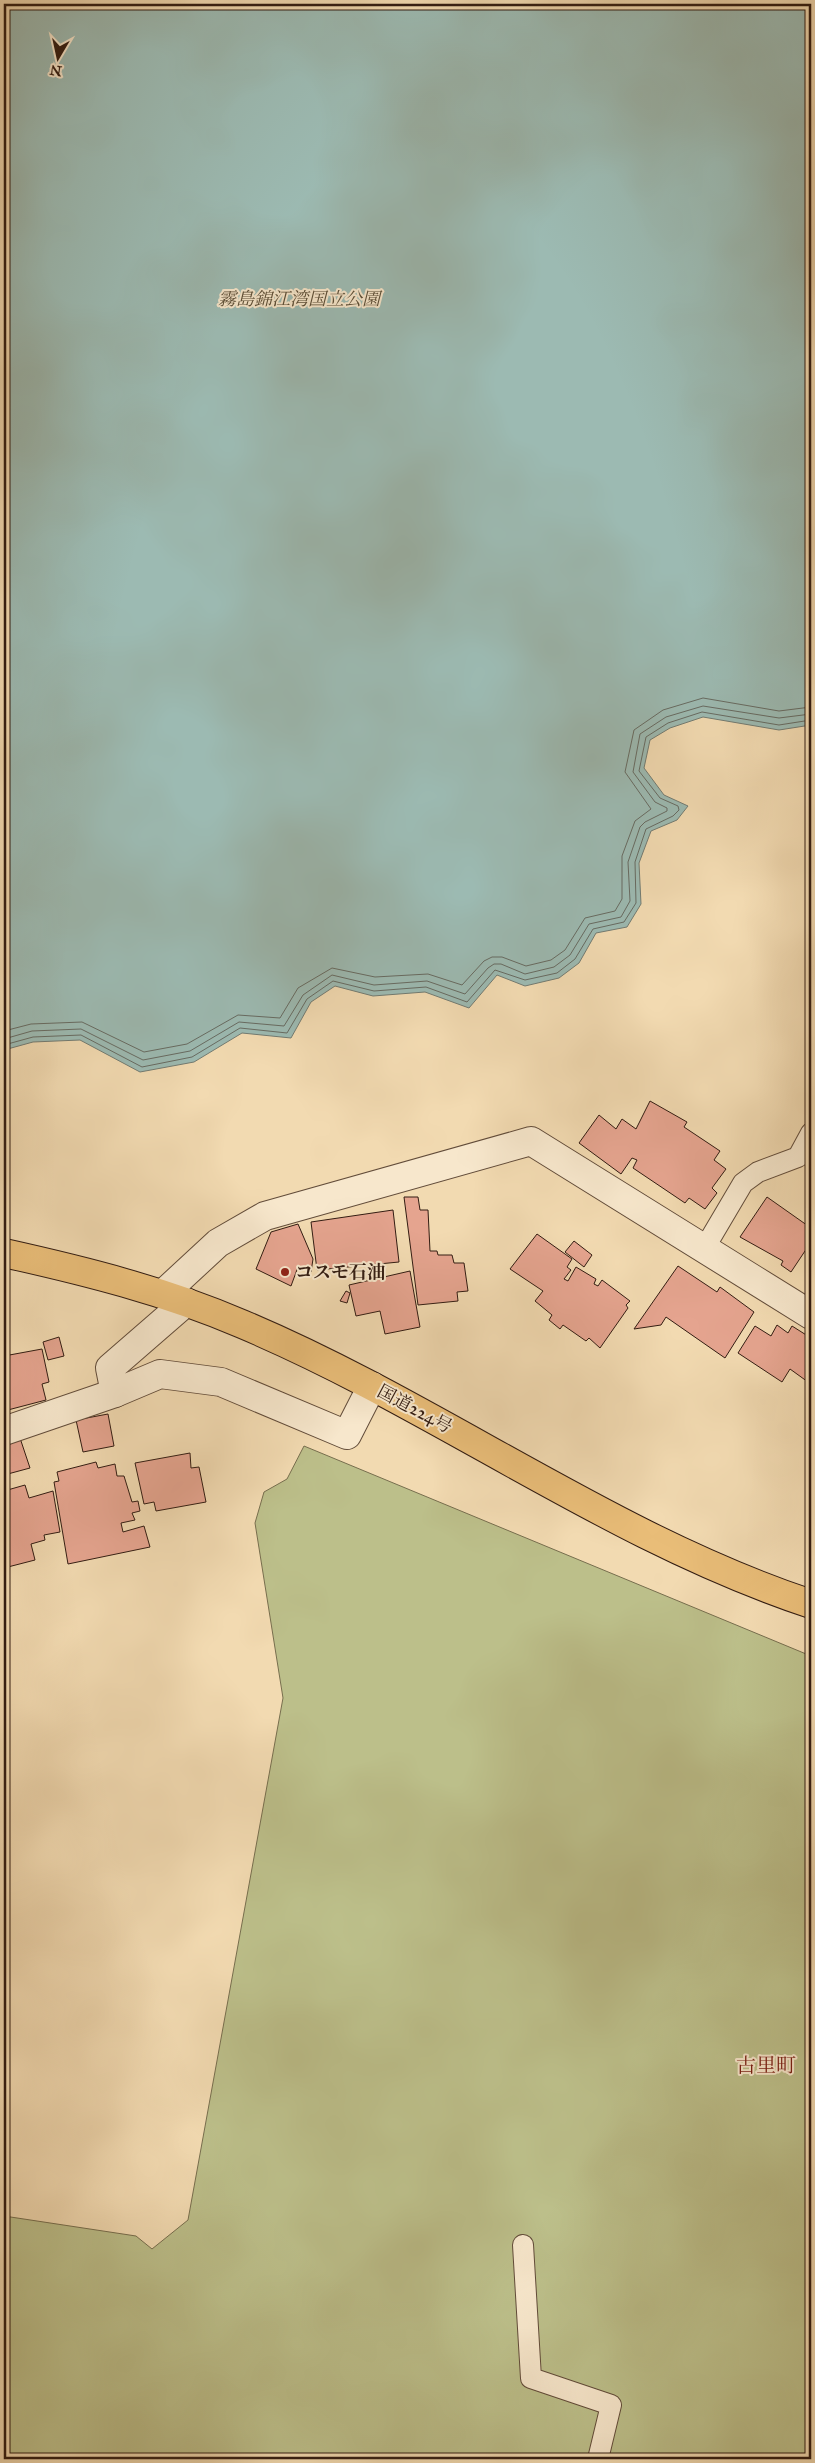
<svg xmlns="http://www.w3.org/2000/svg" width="815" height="2463" viewBox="0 0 815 2463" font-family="'IM FELL Great Primer','Noto Serif JP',serif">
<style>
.green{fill:#bcbf8a;stroke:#776e4e}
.water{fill:#9cbab2;stroke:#727b72}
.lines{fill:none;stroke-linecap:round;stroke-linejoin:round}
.shore{stroke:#676b62;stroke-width:1}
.building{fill:#e5a48f;stroke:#321c12}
.service-casing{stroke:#624c3a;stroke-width:22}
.minor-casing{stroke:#624c3a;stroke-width:30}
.trunk-casing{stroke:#321c12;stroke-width:30}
.service{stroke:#f7e7cc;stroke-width:20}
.minor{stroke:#f7e7cc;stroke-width:28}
.trunk{stroke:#e9bd78;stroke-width:28}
.poi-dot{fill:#8f2418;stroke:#f7e7cc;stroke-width:2}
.labels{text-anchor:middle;stroke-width:4;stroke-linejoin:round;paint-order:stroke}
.park-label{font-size:18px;font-style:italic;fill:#5b4d36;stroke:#f7e7cc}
.poi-label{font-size:18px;font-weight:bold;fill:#321c12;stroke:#f7e7cc;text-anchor:start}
.street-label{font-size:18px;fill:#321c12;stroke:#f7e7cc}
.quarter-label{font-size:20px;fill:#7a1f14;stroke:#f7e7cc}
</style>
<rect width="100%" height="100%" fill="#f2dab1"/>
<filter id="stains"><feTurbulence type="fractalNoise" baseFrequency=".004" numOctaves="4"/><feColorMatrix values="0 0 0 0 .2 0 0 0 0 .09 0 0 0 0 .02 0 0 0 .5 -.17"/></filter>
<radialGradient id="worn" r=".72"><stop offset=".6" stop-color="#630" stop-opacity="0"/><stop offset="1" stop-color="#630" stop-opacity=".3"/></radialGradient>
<!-- green -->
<polygon class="green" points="304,1446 811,1656 811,2459 4,2459 4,2216 136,2236 152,2249 188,2220 283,1698 255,1523 264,1492 287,1479"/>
<!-- water -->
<polygon class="water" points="4,4 811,4 811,725 779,730 703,717 670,728 650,740 644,768 664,795 688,806 677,820 651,831 639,863 641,904 627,927 596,933 579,963 559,978 525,986 497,975 469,1008 425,992 373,996 335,986 311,1002 291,1038 242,1033 194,1062 140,1072 80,1040 33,1042 4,1050"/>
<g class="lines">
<!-- shore -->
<g class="shore">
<polyline points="4,1031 31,1024 82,1022 144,1052 187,1044 238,1015 280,1018 298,988 332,968 375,977 428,974 462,985 484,961 492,957 502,957 526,966 551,960 565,950 585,918 615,911 622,899 622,856 635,821 651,809 625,772 634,730 663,710 703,698 779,711 811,707"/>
<polyline points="4,1039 32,1031 81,1029 143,1060 190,1051 239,1022 284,1026 303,995 332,975 374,985 427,981 465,994 488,968 494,964 501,964 525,974 554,967 570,955 589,924 621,917 630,901 628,862 640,827 645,822 667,811 667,808 655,802 633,772 640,734 666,717 703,706 779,718 811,714"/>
<polyline points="4,1045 33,1037 81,1035 142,1067 192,1057 240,1028 287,1033 307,999 333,981 374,991 426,987 467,1002 495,970 525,980 557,973 575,959 593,929 624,922 636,903 635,862 646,829 673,816 679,810 678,806 660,798 639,771 646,737 668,723 702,712 779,725 811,720"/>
</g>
</g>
<!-- building -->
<g class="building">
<polygon points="650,1101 687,1122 684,1127 720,1151 714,1160 726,1169 712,1188 717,1193 705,1209 689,1198 685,1203 633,1168 637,1160 632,1158 621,1174 579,1143 599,1115 616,1129 622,1119 636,1129"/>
<polygon points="404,1197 418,1197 420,1210 428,1210 430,1251 437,1251 438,1255 452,1255 454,1263 464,1263 468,1291 457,1292 458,1301 418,1305"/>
<polygon points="767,1197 811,1228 811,1242 791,1272 781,1265 783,1261 740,1237"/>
<polygon points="393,1210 399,1262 317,1270 311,1222"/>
<polygon points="298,1224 313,1259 311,1272 298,1267 291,1286 256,1269 271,1232"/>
<polygon points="537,1234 572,1259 567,1267 571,1270 564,1279 568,1281 576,1267 596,1279 594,1284 598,1286 602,1280 630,1301 626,1305 628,1308 600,1348 589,1338 586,1341 563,1325 560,1329 549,1320 552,1315 535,1301 543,1291 510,1269"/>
<polygon points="574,1241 592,1255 584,1267 565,1252"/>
<polygon points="678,1266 717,1292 720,1287 754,1312 725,1358 666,1317 661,1325 634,1329"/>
<polygon points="410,1271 420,1327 385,1334 380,1311 356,1316 349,1285"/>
<polygon points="346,1291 350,1293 347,1303 340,1301"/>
<polygon points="777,1325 788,1333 792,1326 811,1338 811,1378 808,1382 790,1369 782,1382 738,1353 755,1326 771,1336"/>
<polygon points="59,1337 64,1356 48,1360 43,1342"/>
<polygon points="42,1349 49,1382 42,1384 46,1400 4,1411 4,1356"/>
<polygon points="108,1414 114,1446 83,1452 76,1420"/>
<polygon points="20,1438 30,1468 4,1475 4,1442"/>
<polygon points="190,1453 191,1468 199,1467 206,1502 156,1511 154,1502 144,1504 135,1463"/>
<polygon points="96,1462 98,1468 115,1464 117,1476 124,1476 132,1502 138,1501 140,1511 132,1513 135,1520 121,1523 123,1532 144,1526 150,1547 68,1564 54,1482 59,1481 57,1472"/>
<polygon points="25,1485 29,1498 53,1491 60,1532 44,1535 45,1540 31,1544 35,1560 4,1568 4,1491"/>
</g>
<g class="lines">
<!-- service casing -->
<g class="service-casing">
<g id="service">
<polyline points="704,1249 743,1183 758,1172 798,1157 811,1133"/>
<polyline points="523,2245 531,2378 611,2405 598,2459"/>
</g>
</g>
<!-- minor casing -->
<g class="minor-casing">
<g id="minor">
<polyline points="164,1293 218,1243 265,1216 531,1141 811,1315"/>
<polyline points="115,1393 110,1368 186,1302"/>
<polyline points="4,1431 115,1393 160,1374 221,1382 347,1435 372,1386"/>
</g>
</g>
<!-- trunk casing -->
<g class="trunk-casing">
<path id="trunk" d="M4,1253C85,1271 165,1291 242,1324C437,1406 609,1537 811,1604"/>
</g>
<!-- service -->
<use href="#service" class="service"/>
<!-- minor -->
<use href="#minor" class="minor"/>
<!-- trunk -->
<use href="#trunk" class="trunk"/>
</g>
<!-- markers -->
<circle class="poi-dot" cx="285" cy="1272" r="5"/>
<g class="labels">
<!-- park labels -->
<g class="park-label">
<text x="299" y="305">霧島錦江湾国立公園</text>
</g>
<!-- poi labels -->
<g class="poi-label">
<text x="295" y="1278">コスモ石油</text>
</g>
<!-- street labels -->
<g class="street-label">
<text transform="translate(415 1409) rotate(28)" y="6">国道224号</text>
</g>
<!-- quarter labels -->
<g class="quarter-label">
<text x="766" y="2072">古里町</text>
</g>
</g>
<!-- margin -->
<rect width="815" height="2463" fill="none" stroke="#f2dab1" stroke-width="20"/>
<rect x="5" y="5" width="805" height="2453" fill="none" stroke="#321c12" stroke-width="2.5"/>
<rect x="10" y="10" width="795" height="2443" fill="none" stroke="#321c12"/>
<!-- north arrow -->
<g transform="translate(58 58) rotate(189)" stroke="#f7e7cc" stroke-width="4" paint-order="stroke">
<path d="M0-4L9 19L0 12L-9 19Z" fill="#321c12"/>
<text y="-8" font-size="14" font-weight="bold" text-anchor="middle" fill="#321c12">N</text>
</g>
<rect width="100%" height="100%" filter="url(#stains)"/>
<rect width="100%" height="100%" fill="url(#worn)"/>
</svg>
